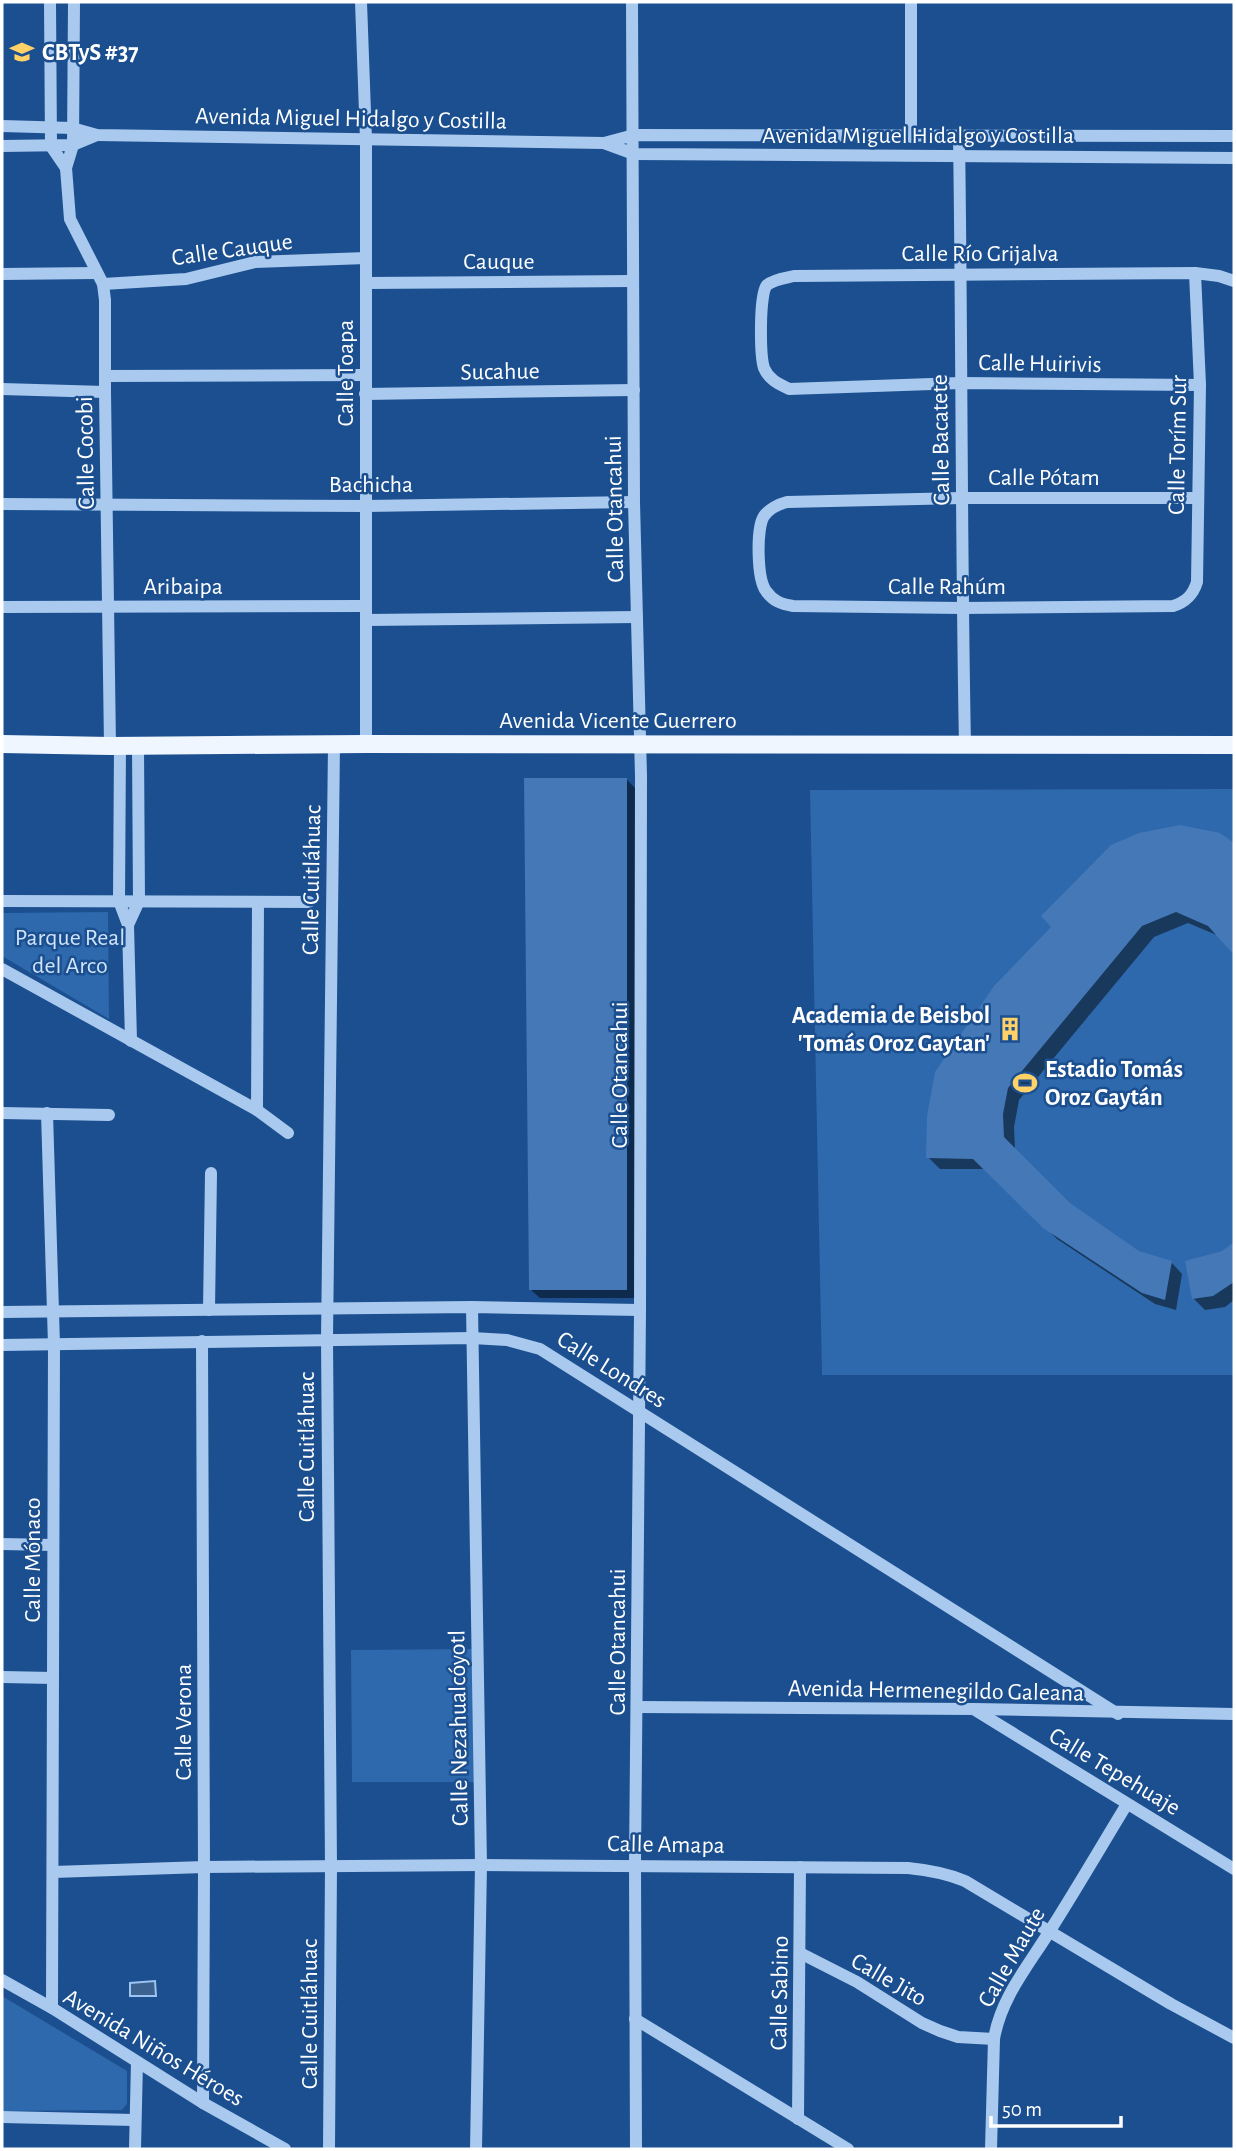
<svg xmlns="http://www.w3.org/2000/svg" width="1236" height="2151" viewBox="0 0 1236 2151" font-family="'Alegreya Sans',sans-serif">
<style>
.green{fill:#2e69ad}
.water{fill:#3c6290;stroke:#9cc4f0;stroke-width:2}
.shadow{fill:#0007}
.building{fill:#4478b7}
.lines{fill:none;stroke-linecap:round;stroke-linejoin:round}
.minor{stroke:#a9c9ee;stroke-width:12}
.major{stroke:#f0f6ff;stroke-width:18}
.labels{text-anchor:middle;stroke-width:5;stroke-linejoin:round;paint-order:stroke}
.poi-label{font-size:24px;font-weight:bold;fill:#fff;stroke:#1b4f8f;text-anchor:start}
.street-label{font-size:24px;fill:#fff;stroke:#1b4f8f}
.park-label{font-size:24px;fill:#cfe3fa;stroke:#1b4f8f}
</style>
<rect width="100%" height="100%" fill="#1b4f8f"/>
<!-- green -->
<g class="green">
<polygon points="1234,789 1234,1375 822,1375 810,790"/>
<polygon points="108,912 109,1019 2,956 2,913"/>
<polygon points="474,1649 474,1782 352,1782 351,1650"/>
<polygon points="2,1996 127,2071 127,2104 122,2110 2,2111"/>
</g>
<!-- water -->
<polygon class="water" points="155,1981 156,1996 130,1996 130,1983"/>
<!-- shadow -->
<g class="shadow">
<polygon points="626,779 635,788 635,1298 540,1298 531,1290"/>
<polygon points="1219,835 1234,845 1234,953 1219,936 1188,923 1154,937 1019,1100 1014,1127 1015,1150 1069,1205 1139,1253 1171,1262 1182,1274 1176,1310 1155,1304 1057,1239 986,1169 940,1169 928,1157"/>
<polygon points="1234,1244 1234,1300 1225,1307 1205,1310 1194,1299 1223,1253"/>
</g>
<!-- building -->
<g class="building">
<polygon points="524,778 627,778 627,1290 529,1290"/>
<polygon points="1180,825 1220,833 1234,843 1234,955 1208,926 1176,912 1142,926 1008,1088 1003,1114 1004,1137 1070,1203 1139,1251 1172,1261 1165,1300 1142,1293 1043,1228 973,1159 926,1158 927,1116 935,1072 994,986 1051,927 1041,916 1111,845 1139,833"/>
<polygon points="1234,1242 1234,1282 1213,1296 1192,1299 1185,1261 1222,1251"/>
</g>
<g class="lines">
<!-- minor -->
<g class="minor">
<polyline points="50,2 51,146 66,168"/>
<polyline points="74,2 73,145 66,168 70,219 103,284 105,300 105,392 110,746"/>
<polyline points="361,2 366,140 366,744"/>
<polyline points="632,2 634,502 641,776 640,1310 635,1864 636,2149"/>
<polyline points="911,2 911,137"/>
<polyline points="2,126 72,128 97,135 604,143 634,135 1234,136"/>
<path d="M959,136C962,339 961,542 965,745"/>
<polyline points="604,143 634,154 1234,158"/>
<polyline points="2,146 73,145 97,135"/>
<path d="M1195,273L1200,385L1197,582C1193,595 1186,602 1173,606L962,608L793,606C781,604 773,601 766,591C757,579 756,528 764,516C769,509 779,504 787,502L962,498H1197"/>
<polyline points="2,274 97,273"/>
<polyline points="366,283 632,281"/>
<polyline points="103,284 186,279 255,262 366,258"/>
<polyline points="105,376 365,375"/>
<path d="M1200,385L960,383L789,389C779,384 769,380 764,368C760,356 759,293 767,285C774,279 786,278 794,276L1195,273L1219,276L1234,281"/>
<polyline points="2,389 105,392"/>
<polyline points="365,394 634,390"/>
<polyline points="2,504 366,506 634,502"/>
<polyline points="2,607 365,606"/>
<polyline points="366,620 637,617"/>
<polyline points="120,746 119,901 128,925 131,1041"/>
<polyline points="2,901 309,902"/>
<polyline points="128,925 139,901 138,746"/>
<polyline points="2,969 257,1110 288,1133"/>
<polyline points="257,1110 258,903"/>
<polyline points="2,1113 109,1115"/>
<polyline points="47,1113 54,1345 52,2008"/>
<polyline points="472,1307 481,1865 476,2149"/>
<polyline points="209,1310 211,1173"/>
<polyline points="2,1312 472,1307 640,1310"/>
<polyline points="202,1341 204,1867 203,2103"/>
<polyline points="2,1345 472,1338 507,1340 540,1349 1118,1714"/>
<polyline points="2,1544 53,1545"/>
<polyline points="2,1677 53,1678"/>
<polyline points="638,1707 973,1709 1234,1714"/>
<polyline points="975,1710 1234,1869"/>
<path d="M53,1872L204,1867L481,1865L908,1868C928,1870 946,1873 965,1881L1171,2004L1234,2038"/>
<polyline points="800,1953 857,1982 922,2023 940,2031 958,2037 994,2039"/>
<polyline points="2,1980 52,2008 203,2103 285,2149"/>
<polyline points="635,2019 848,2149"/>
<polyline points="2,2117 134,2120"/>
<polyline points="798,2119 800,1867"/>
<polyline points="135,2149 137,2062"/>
<polyline points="329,2149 331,1866 327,1339 334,745"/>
<path d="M991,2149L994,2039C1001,1997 1029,1965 1051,1929C1077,1888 1102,1845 1127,1804"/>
</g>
<!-- major -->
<polyline class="major" points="2,744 110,746 366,744 1234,745"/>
</g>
<!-- icons -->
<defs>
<g id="school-bare" transform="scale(1.89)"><path d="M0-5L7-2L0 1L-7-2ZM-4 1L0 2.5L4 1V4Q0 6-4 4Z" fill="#ffd166" stroke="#1b4f8f" stroke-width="2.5" paint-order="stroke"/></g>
<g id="building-bare" transform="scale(1.89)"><path d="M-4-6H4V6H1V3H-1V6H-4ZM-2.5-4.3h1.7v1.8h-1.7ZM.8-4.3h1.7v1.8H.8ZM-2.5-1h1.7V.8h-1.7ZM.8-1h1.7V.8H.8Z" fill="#ffd166" stroke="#1b4f8f" stroke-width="2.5" paint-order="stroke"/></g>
<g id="stadium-bare" transform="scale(1.89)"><path d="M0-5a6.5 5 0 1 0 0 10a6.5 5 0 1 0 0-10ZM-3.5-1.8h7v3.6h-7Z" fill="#ffd166" stroke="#1b4f8f" stroke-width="2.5" paint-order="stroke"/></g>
</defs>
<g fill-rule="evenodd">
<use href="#school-bare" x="22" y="52"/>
<use href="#building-bare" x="1010" y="1029"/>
<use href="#stadium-bare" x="1025" y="1083"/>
</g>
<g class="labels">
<!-- poi labels -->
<g class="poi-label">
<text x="42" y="60">CBTyS #37</text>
<text x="990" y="1023" text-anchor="end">Academia de Beisbol<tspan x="990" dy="28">'Tomás Oroz Gaytan'</tspan></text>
<text x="1045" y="1077">Estadio Tomás<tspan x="1045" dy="28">Oroz Gaytán</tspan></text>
</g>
<!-- street labels -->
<g class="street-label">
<text transform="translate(351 118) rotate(1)" y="8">Avenida Miguel Hidalgo y Costilla</text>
<text x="918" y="143">Avenida Miguel Hidalgo y Costilla</text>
<text transform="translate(232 249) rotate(-8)" y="8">Calle Cauque</text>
<text x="980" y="261">Calle Río Grijalva</text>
<text x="499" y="269">Cauque</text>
<text transform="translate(1040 363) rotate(1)" y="8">Calle Huirivis</text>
<text transform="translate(500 371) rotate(-1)" y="8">Sucahue</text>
<text transform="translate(345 373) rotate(-90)" y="8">Calle Toapa</text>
<text transform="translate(940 440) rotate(-91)" y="8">Calle Bacatete</text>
<text transform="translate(1177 445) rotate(-89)" y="8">Calle Torím Sur</text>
<text transform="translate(85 453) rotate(-91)" y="8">Calle Cocobi</text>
<text x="1044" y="485">Calle Pótam</text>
<text x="371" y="492">Bachicha</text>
<text transform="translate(614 509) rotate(-91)" y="8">Calle Otancahui</text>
<text x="183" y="594">Aribaipa</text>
<text x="947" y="594">Calle Rahúm</text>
<text x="618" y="728">Avenida Vicente Guerrero</text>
<text transform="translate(311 880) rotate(-89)" y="8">Calle Cuitláhuac</text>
<text transform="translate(619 1075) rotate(-90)" y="8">Calle Otancahui</text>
<text transform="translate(612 1369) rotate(32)" y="8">Calle Londres</text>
<text transform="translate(306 1447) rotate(-90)" y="8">Calle Cuitláhuac</text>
<text transform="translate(32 1560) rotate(-90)" y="8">Calle Mónaco</text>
<text transform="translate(617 1642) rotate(-90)" y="8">Calle Otancahui</text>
<text transform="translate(936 1690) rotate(1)" y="8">Avenida Hermenegildo Galeana</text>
<text transform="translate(183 1722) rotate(-90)" y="8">Calle Verona</text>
<text transform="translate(458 1728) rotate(-91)" y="8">Calle Nezahualcóyotl</text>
<text transform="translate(1115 1771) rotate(31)" y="8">Calle Tepehuaje</text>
<text transform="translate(666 1844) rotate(1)" y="8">Calle Amapa</text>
<text transform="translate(1011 1957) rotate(-60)" y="8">Calle Maute</text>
<text transform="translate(889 1979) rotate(30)" y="8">Calle Jito</text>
<text transform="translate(779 1993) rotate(-89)" y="8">Calle Sabino</text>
<text transform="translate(309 2014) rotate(-90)" y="8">Calle Cuitláhuac</text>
<text transform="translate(154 2047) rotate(31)" y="8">Avenida Niños Héroes</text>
</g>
<!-- park labels -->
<g class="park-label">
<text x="70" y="945">Parque Real<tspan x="70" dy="28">del Arco</tspan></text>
</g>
</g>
<!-- border -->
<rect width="1236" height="2151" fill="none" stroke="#ffffff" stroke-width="7"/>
<!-- scale -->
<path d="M991 2116v10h130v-10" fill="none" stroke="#ffffff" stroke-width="3.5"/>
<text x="1002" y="2116" font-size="21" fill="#ffffff" stroke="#1b4f8f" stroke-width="5" paint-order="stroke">50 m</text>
</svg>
